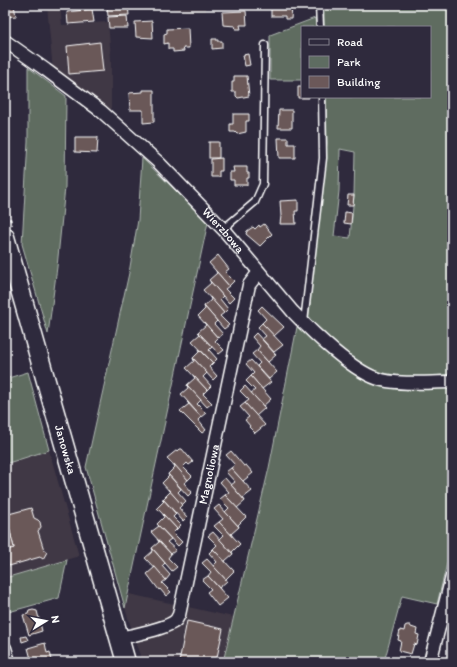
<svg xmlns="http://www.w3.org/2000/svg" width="457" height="667" viewBox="0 0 457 667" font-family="Itim,sans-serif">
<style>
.built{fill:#413845}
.green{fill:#5e6c61;stroke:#aeb6b0;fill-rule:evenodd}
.building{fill:#6b5859;stroke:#fff}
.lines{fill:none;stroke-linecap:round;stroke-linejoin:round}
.service-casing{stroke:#fff;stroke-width:9}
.minor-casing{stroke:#fff;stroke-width:15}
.secondary-casing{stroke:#fff;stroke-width:21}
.path{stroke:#fff;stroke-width:2;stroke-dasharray:3 3;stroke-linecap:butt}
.service{stroke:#2f2a3d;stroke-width:6}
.minor{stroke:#2f2a3d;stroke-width:12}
.secondary{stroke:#2f2a3d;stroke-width:18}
.labels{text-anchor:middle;stroke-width:3.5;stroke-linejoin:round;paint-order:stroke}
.street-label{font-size:12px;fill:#fff;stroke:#2f2a3d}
</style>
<rect width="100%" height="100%" fill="#2f2a3d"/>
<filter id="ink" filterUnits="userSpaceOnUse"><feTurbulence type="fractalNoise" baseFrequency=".025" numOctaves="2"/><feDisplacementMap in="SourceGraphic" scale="8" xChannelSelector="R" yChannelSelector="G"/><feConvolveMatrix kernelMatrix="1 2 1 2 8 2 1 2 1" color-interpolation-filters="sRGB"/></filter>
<g filter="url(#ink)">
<!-- built -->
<g class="built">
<polygon points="47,5 60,5 62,25 108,22 111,58 111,111 107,112 53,71"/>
<polygon points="160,5 206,5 206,11 187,11 160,7"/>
<polygon points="49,450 79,556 5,578 5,464"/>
<polygon points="129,594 233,617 223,662 142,662 125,608"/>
</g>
<!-- green -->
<g class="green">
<path d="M324,5H452V374L423,377H391L359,365L313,325L308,316L327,143L326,97H430V27H324ZM340,149L355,152L354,195L350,238L334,236L339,191Z"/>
<polygon points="315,18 316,27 302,27 302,80 270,80 270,35"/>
<polygon points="28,67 66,96 65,187 57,267 48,334 22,244 28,141"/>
<polygon points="142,158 208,222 125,608 86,467 129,273 138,220"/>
<polygon points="297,327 339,361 376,384 408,390 452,385 452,543 437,604 402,596 384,662 223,662 269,468"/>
<polygon points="28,372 49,450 5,464 5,379"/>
<polygon points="67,560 59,598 5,613 5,578"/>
</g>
<!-- building -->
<g class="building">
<polygon points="5,5 14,5 16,16 5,17"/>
<polygon points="128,5 129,15 108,16 107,6"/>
<polygon points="279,5 292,6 291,19 285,19 285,16 271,16 271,6"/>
<polygon points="92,9 94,22 68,24 67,12"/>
<polygon points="246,11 247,25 240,25 241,29 236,29 235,26 223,25 222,12"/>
<polygon points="127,16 128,28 109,28 108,17"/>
<polygon points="152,21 153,38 136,37 135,22"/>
<polygon points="188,28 189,48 183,48 184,51 173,52 173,49 168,49 168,43 164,44 164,34 167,33 167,29"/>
<polygon points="212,39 217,39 217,41 222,41 222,48 212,49"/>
<polygon points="100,42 103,71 69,74 67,46"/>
<polygon points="248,54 250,65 245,66 243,55"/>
<polygon points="234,76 247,76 249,96 238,98 236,96 236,92 232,92 232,82 234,82"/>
<polygon points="298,87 302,87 302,97 309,97 309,98 298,98"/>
<polygon points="143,90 154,90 154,122 143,123 143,110 130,110 129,93 143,92"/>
<polygon points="279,110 292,110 292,128 278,128"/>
<polygon points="233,114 249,114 249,121 246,121 246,132 237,134 235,132 230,132 230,124 233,124"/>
<polygon points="75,137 98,137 97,153 75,152"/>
<polygon points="278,138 288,138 288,144 295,144 295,158 279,158"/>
<rect x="209" y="142" width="10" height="16"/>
<polygon points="222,158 222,171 219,171 219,177 211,177 211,159"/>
<polygon points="233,167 247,167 247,173 249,173 249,178 247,178 247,185 234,185 234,180 230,180 230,172 234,172"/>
<polygon points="348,195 354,195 353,205 347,205"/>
<polygon points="298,200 298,211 295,211 296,224 280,224 281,216 280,201"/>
<polygon points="345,212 352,213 351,224 344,223"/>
<polygon points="264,224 272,234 260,246 246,234 247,231 253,227 255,229 259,225 260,227"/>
<polygon points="218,255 229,269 225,272 234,281 229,286 209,263"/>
<polygon points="216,271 229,286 225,289 234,298 229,303 209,280 217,273"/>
<polygon points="210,281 223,296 220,299 228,309 224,313 203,290 211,283"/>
<polygon points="210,297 224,313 220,316 229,325 224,329 204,306 211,300"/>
<polygon points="204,306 217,321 214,324 223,334 218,338 198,316 205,309"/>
<polygon points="262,306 284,327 274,336 262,323 266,319 258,310"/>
<polygon points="204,322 218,338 215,341 224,350 219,354 198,332 206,325"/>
<polygon points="262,323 283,345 274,352 262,339 266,336 258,327"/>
<polygon points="198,332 212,347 209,350 217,359 213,363 192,341 200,334"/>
<polygon points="256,333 276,355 268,362 257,350 260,346 252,337"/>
<polygon points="199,349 213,363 209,367 217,376 213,380 193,358 200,351"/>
<polygon points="257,350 277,372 269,379 257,366 260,363 252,354"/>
<polygon points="193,358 207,373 203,377 211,386 207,390 186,368 194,361"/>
<polygon points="251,360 271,382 262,389 251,376 254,373 246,364"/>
<polygon points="193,375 207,390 203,394 212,403 207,407 187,385 195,378"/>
<polygon points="251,376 271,399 263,406 251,393 255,390 246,381"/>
<polygon points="187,385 201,400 197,404 206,413 201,417 181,394 188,388"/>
<polygon points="245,386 265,408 256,416 245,403 249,400 240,391"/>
<polygon points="187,402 201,417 198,420 206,430 202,433 180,411 189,404"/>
<polygon points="245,403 265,425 255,433 249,427 250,426 245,420 249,417 240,407"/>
<polygon points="180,449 182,449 193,462 189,465 187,463 183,467 192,476 188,480 167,458 177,450 178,451"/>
<polygon points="231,451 244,466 246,465 253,473 243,481 245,484 231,468 235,465 226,455"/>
<polygon points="174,464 188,480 184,483 192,492 188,496 168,474 175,467"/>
<polygon points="231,468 252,491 243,498 245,501 231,485 235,482 226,472"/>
<polygon points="168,474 181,489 178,492 186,501 182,505 162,483 169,476"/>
<polygon points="225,478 245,501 237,508 239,510 225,495 229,492 220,482"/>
<polygon points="168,489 182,505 179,508 187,517 183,521 163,499 170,492"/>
<polygon points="225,495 246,517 238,525 239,527 225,512 229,508 220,499"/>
<polygon points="162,499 163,499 176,514 173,517 181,525 177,529 157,508 164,501"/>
<polygon points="219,505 239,527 231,534 233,537 219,522 223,519 214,509"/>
<polygon points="31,508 34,518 38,520 40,522 41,527 38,531 44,550 47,552 43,559 40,557 9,566 5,550 14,548 9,527 5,528 5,515"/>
<polygon points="163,514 177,529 173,533 182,542 178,546 157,524 164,517"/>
<polygon points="219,522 240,544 232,552 233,554 219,539 223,535 214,526"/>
<polygon points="157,524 171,539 167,542 176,550 171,554 151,532 159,526"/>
<polygon points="9,527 14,548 6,550 5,528"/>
<polygon points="213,532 233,554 225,561 227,564 213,549 217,545 208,536"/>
<polygon points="157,539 171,554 168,558 177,567 172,571 152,548 159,542"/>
<polygon points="152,548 165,563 162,566 170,575 166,580 145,558 153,551"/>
<polygon points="213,549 234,571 226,579 227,581 213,566 217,562 209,553"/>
<polygon points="207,559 227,581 219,588 221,590 208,576 211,572 202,563"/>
<polygon points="155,567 166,580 162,583 171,592 166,596 160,589 159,590 147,574"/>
<polygon points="208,576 228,598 218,606 207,592 211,589 202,580"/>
<polygon points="33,610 37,611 42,631 29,635 23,615 28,614 29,611"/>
<polygon points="187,621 223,629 216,662 179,662"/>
<polygon points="407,625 410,625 411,627 417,629 416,634 419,635 417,645 414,644 411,654 399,651 401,641 398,640 400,630 404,631 405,626"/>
<polygon points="26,636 28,640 22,642 21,637"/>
<polygon points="45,643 47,653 50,652 52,660 45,662 30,662 29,660 31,659 28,648"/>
</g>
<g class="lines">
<!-- service casing -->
<g class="service-casing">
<g id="service">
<polyline points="319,5 320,27"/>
<polyline points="223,229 255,202 263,184 265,45"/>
<polyline points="304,322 323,158 322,97"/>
</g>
</g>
<!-- minor casing -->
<g class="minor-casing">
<g id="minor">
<path id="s1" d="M5,41L46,70L101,111L158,162L223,229L293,312C312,332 355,374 382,380C404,385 429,382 452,382"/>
<path id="s2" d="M119,638C130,636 169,628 176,620C177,619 178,616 179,615L249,285L259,272"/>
<polyline points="5,648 9,662"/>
<polyline points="430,662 452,577"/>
</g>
</g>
<!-- secondary casing -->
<g class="secondary-casing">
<g id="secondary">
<path id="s3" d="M5,237L126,662"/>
</g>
</g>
<!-- path -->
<polyline class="path" points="5,201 12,225"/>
<!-- service -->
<use href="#service" class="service"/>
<!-- minor -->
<use href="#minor" class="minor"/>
<!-- secondary -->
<use href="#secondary" class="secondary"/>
</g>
</g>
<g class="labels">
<!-- street labels -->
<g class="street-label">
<text dy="4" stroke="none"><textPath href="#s1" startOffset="290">Wierzbowa</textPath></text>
<text dy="4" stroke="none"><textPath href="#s3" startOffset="221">Janowska</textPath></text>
<text dy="4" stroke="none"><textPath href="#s2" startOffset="210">Magnoliowa</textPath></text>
</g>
</g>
<!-- margin -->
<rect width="457" height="667" fill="none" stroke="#2f2a3d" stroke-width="20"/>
<rect x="10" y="10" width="437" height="647" fill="none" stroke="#fff" stroke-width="1.5" filter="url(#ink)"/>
<!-- legend -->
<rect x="301" y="26" width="130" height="72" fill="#2f2a3d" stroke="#827f8b"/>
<rect x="309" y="39" width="20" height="6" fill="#2f2a3d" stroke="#827f8b"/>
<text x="337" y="46" font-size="12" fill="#ffffff">Road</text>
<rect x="309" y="56" width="20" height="12" fill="#5e6c61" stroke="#827f8b"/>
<text x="337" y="66" font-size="12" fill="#ffffff">Park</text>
<rect x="309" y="76" width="20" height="12" fill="#6b5859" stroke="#827f8b"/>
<text x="337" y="86" font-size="12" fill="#ffffff">Building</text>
<!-- north arrow -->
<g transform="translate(46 621) rotate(80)" stroke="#2f2a3d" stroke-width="3" paint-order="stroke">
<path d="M0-3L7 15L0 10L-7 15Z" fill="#ffffff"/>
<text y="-6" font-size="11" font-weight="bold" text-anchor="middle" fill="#ffffff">N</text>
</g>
</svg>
